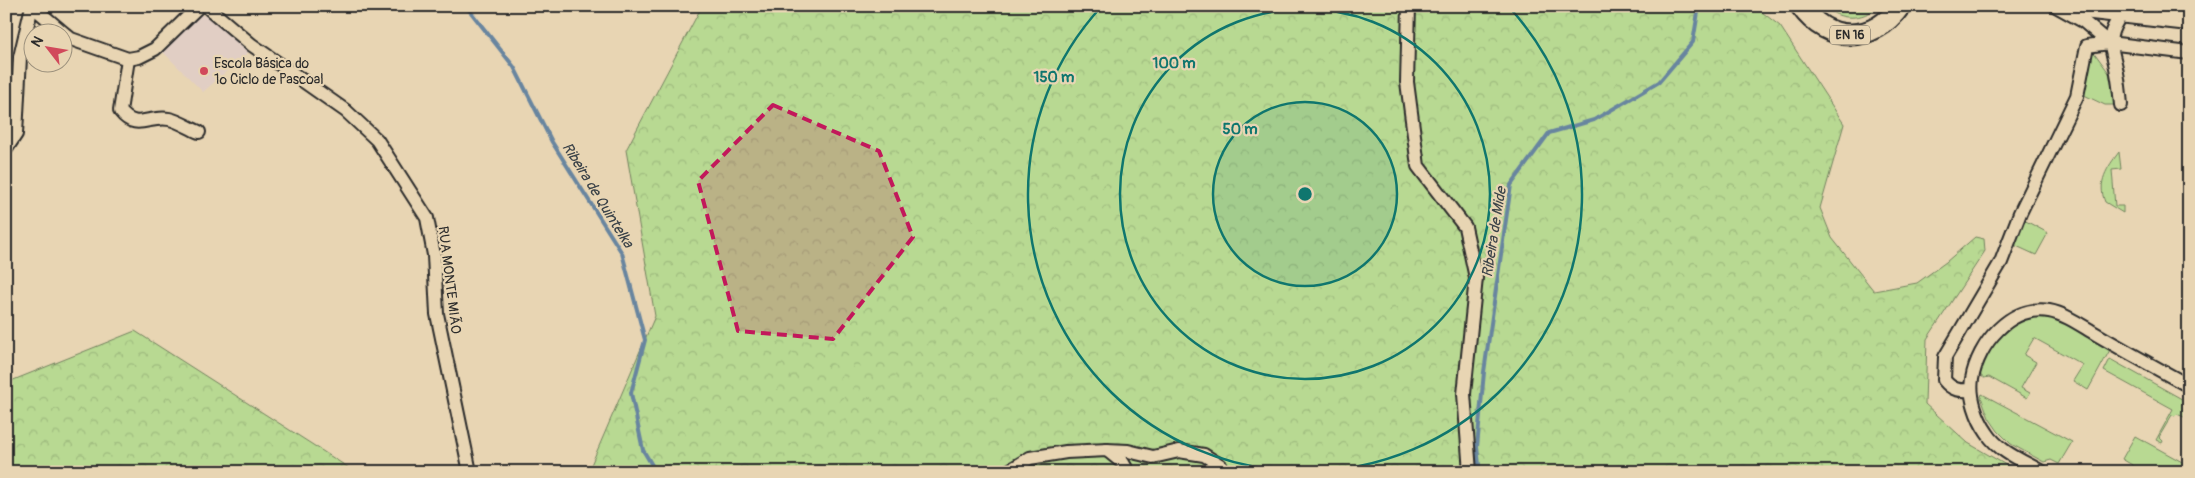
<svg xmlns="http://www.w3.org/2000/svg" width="2195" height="478" viewBox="0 0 2195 478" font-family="Pangolin,sans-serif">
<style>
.built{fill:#e1cec4}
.grass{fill:#b8d992;stroke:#72825e}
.forest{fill:url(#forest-crowns);stroke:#72825e}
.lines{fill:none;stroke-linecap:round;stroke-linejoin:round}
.stream{stroke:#68859f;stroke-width:4}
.street-casing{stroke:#2b2b2b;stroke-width:16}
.primary-casing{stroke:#2b2b2b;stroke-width:24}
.street{stroke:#e8d5b3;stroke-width:12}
.primary{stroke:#e8d5b3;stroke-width:20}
.marked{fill:#c2185b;fill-opacity:0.2;stroke:#c2185b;stroke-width:4;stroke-dasharray:10 6;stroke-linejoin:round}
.ring{fill:none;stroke:#0f766e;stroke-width:2.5}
.poi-dot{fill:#d1495b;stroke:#e8d5b3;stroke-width:2}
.labels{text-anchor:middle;stroke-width:4.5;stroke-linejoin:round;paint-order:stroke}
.shield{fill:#e8d5b3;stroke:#645e54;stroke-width:1}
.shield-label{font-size:12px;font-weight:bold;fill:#2b2b2b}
.poi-label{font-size:14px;fill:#2b2b2b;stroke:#e8d5b3;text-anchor:start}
.street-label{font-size:14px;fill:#2b2b2b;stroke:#e8d5b3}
.water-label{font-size:15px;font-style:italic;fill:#3a4248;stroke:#e8d5b3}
.centre{fill:#0f766e;stroke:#e8d5b3;stroke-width:2.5}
.ring-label{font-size:15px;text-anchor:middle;font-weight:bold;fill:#0f766e;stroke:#e8d5b3;stroke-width:4.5;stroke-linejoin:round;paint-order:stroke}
</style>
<defs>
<pattern id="forest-crowns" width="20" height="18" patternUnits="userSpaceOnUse" patternTransform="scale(1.25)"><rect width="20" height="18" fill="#b8d992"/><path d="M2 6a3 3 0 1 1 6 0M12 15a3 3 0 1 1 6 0" fill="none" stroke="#9eba7e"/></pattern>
</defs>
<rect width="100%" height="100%" fill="#e8d5b3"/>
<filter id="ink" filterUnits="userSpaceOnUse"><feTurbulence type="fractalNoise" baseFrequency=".02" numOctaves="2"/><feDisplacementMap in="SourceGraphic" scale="10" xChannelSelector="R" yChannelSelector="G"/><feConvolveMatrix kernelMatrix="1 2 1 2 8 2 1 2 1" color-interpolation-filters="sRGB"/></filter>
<g filter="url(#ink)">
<!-- built -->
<polygon class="built" points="198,14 209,17 251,50 203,92 162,51"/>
<!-- grass -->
<g class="grass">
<path d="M1823,6H1879C1862,21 1840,21 1823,6Z"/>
<polygon points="2093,51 2109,73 2116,105 2105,105 2084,95 2090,53"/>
<path d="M2119,152L2121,169L2112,170L2115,206H2123V213L2105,202C2097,182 2107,168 2119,152Z"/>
<polygon points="2022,219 2048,233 2036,255 2012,244"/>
<path d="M2038,315L2057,318L2111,348L2088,390L2073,381L2083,365L2034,338L2024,355L2036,362L2021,388L2030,393L2027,398L1989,377L1984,378L1981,376C1975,358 1997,331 2011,322C2018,318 2030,317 2038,315Z"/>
<polygon points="2110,359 2189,403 2189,416 2186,418 2177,414 2175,416 2172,415 2159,437 2163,441 2162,443 2156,440 2173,409 2104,371"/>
<polygon points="1982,394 2072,442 2059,464 2051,460 2044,462 2011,444 1998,431 1989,418 1981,397"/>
<polygon points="2135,436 2184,463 2179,472 2144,472 2122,459"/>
</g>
<!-- forest -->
<g class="forest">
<polygon points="702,6 1754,6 1780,26 1844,124 1820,208 1832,238 1874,291 1917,283 1946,262 1975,237 1984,239 1985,251 1927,339 1925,404 1968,443 2018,472 588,472 655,316 626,150"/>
<polygon points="135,331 349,468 454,472 6,472 6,383"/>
</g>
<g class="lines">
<!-- stream -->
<g class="stream">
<polyline points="466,6 514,67 552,142 622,253 645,340 631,393 643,450 656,472"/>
<polyline points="1479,465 1477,447 1484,372 1511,185 1549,133 1594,120 1659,82 1693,42 1699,6"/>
</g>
<!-- street casing -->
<g class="street-casing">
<g id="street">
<polyline points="32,6 71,39 128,59 139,57 155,49 199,6"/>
<polyline points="206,6 252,45 346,111 377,140 427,218 434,255 437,314 470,472"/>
<polyline points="1409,6 1407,82 1418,166 1465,227 1476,278 1464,394 1470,472"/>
<polyline points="2056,6 2083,21 2109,43"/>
<path d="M128,59L120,111C136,132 149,115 169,119C179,121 189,128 199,132"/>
<path d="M2121,105C2120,94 2119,83 2117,73C2112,43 2103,41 2122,13"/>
<polyline points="6,149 16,134 20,57 32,6"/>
<path d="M1971,390C1959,391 1952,390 1944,380L1945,357L2001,262L2020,213L2077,96L2087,46L2109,43L2189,53"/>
<polyline points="1107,450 1123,463 1128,472"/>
<polyline points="1007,472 1030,458 1066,452 1107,450 1128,451 1153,457 1179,451 1204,455 1220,465 1222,472"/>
<path d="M2042,472C2023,461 1999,452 1987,433C1977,419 1969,396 1972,379C1978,344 2010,305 2049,311C2066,314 2082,326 2096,334C2127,352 2158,369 2189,386"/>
</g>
</g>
<!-- primary casing -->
<g class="primary-casing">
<g id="primary">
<path d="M1801,6C1828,44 1873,44 1900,6"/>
<polyline points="2066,6 2189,20"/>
</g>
</g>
<!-- street -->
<use href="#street" class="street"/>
<!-- primary -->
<use href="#primary" class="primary"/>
</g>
</g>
<!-- marked area -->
<path class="marked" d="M773,105L879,151L913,237L833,339L738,331L698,181Z"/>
<!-- distance rings -->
<circle cx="1305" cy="194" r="92" fill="#0f766e" fill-opacity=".12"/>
<g class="ring">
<circle cx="1305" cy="194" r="92"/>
<circle cx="1305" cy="194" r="185"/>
<path d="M1509 7A277 277 0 1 1 1101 7"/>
</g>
<!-- markers -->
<circle class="poi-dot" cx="204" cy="71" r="5"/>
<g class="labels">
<!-- shield labels -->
<rect class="shield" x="1830" y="25.5" width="40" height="19" rx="4"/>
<g class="shield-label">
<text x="1850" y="39">EN 16</text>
</g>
<!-- poi labels -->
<g class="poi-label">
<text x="214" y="68">Escola Básica do<tspan x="214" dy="16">1º Ciclo de Pascoal</tspan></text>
</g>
<!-- street labels -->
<g class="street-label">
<text transform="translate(450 280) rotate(83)" y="5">RUA MONTE MIÃO</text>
</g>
<!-- water labels -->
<g class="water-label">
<text transform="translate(598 195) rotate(58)" y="5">Ribeira de Quintelka</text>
<text transform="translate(1494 232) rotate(-81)" y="5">Ribeira de Mide</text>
</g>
</g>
<circle cx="1305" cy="194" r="8" class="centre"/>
<g class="ring-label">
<text x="1174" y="68">100 m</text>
<text x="1054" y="82">150 m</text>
<text x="1240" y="134">50 m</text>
</g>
<!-- margin -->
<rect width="2195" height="478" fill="none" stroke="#e8d5b3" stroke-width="25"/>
<rect x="12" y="12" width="2170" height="453" fill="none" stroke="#2b2b2b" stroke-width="2" filter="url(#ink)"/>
<!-- north arrow -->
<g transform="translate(48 48) rotate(301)"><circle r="24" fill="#e8d5b3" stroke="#9c917d"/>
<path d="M0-4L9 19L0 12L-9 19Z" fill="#d1495b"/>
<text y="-8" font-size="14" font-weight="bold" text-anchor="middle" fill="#2b2b2b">N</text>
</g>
</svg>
